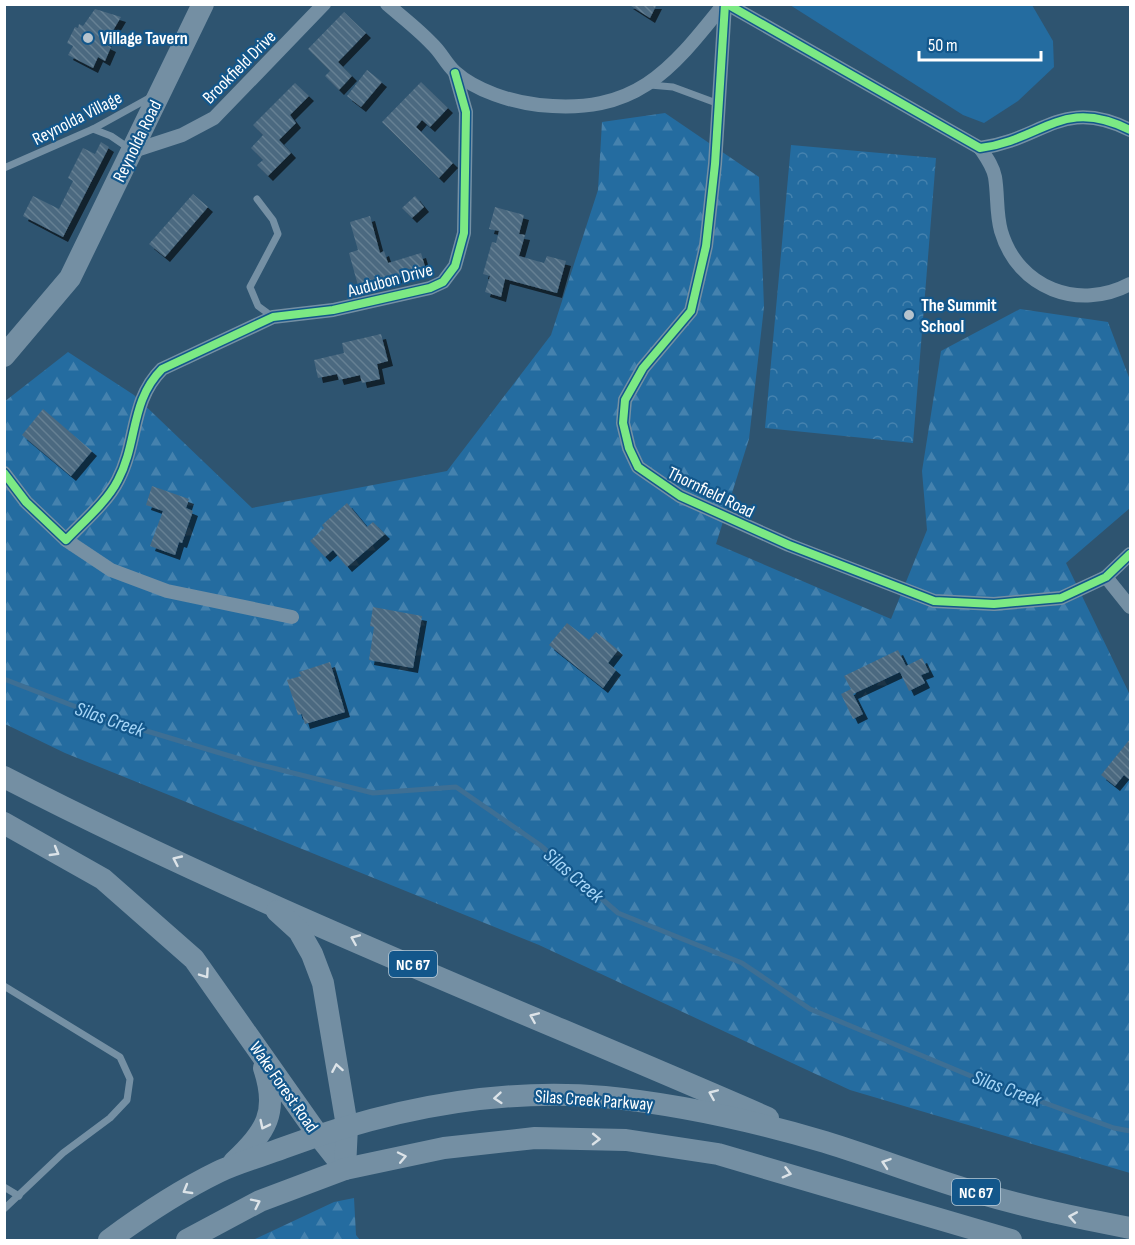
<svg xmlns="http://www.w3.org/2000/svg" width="1135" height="1245" viewBox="0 0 1135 1245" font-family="'Sofia Sans Condensed',sans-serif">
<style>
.green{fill:#246ca0}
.forest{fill:url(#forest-firs)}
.park{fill:url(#park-crowns)}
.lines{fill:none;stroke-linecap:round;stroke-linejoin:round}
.stream{stroke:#3e6f94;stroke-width:5}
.building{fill:url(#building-back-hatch);filter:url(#shadow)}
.service{stroke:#7590a4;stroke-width:7}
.minor{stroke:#7590a4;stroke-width:14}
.primary{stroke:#748fa3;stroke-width:22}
.cycleway-casing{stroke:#13578b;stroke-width:11}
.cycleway{stroke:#7ce984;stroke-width:8}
.oneway{stroke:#dce3e8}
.poi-dot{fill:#b6c3cd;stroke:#13578b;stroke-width:2}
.labels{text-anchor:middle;stroke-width:4.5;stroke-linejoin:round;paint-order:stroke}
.shield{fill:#13578b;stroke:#b8cddc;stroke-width:1.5}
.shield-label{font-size:16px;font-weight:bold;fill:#fff}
.poi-label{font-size:18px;font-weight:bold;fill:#fff;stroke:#13578b;text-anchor:start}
.street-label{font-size:18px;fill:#fff;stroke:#13578b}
.water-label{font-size:20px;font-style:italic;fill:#a6d6f8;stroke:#13578b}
</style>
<defs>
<pattern id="forest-firs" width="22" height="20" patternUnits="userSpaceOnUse" patternTransform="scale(1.5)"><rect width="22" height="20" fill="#246ca0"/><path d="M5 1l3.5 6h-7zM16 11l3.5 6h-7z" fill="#4582ae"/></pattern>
<pattern id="park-crowns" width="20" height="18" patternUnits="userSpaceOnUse" patternTransform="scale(1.5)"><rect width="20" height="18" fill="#246ca0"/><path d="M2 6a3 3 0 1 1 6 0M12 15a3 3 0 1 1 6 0" fill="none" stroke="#4582ae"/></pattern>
<pattern id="building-back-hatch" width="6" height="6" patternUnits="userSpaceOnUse" patternTransform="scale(1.5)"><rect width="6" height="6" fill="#4b6980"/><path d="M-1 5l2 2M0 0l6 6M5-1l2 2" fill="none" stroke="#668093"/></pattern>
<filter id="shadow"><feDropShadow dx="5" dy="5" stdDeviation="0" flood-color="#0009"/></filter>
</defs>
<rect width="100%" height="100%" fill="#2e5470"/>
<!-- green -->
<polygon class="green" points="790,5 1032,5 1053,41 1054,67 1018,101 984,123 963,115"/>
<!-- forest -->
<g class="forest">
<polygon points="665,113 759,177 764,307 749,439 716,544 891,619 927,530 922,471 941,351 1020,309 1108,322 1130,380 1130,508 1066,563 1130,695 1130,1173 850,1090 539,945 65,753 5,724 4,402 68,352 134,395 252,508 447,471 551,335 598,190 602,122"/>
<polygon points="354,1198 356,1235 360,1240 253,1240 334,1202"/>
</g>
<!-- park -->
<polygon class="park" points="791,145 936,158 913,443 765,428"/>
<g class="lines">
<!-- stream -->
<polyline class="stream" points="4,679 110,720 253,763 373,793 456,787 540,845 618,913 742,963 810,1009 978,1079 1114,1128 1130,1131"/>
</g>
<!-- building -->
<g class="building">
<polygon points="628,4 657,4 650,18"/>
<polygon points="95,9 121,17 105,44 111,47 105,61 98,57 93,68 68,55 73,46 67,43 75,27 78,28 79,24 83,26"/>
<polygon points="344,12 366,33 338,62 352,76 339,90 325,76 330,71 308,49"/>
<polygon points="367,70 382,82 361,107 347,96"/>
<polygon points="421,82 448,108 430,127 422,120 416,127 453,163 439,178 382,122"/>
<polygon points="295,83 309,96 290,115 296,123 279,140 291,153 268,176 257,165 263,160 251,148 263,135 253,125"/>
<polygon points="101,142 109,147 63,237 23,216 33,196 59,209 73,181 68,178 83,148 95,154"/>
<polygon points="193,194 208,207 165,257 149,244"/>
<polygon points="415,196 424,207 412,218 402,208"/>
<polygon points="495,207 524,215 519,234 525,235 519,256 544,263 547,256 566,261 557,293 505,279 501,297 485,292 490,276 483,274 492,242 496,243 499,231 489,229"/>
<polygon points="370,216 380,253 384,251 388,263 421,253 426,270 359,289 349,253 358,250 350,222"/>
<polygon points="381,334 388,361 377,364 380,379 362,383 360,375 339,380 337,374 318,378 314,360 344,353 342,343"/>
<polygon points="43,409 92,451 71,476 22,435"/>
<polygon points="152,486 189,499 186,508 193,511 182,543 179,542 175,555 150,546 163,511 146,505"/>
<polygon points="347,503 367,527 373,522 385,534 347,567 333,550 325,557 310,541 324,528 322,525"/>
<polygon points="373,607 422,616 413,668 369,660 374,627 370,626"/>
<polygon points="567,623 589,640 596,632 618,650 608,663 616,670 603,688 549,645"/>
<polygon points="898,650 906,666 922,658 929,672 921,675 925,683 909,691 900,672 853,694 863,714 853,719 841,694 851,689 844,676"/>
<polygon points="330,662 345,712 305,724 302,714 298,715 287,680 301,676 299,672"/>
<polygon points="1130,739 1130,780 1124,775 1115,786 1101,775"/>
</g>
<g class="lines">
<!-- service -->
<g class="service">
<polyline points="650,85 673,87 719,104"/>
<polyline points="93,129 111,136 130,149"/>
<polyline points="4,168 93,129 151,97"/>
<polyline points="257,199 273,220 278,234 250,287 258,306 273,317"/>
<polyline points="4,986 120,1057 130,1079 127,1100 110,1118 63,1153 4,1209"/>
<polyline points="4,1187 19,1196"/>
</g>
<!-- minor -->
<g class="minor">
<path d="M387,4C402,17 419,30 432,44C441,52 446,64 455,72C476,91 512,102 539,105C635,115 669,73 724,4"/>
<polyline points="725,4 715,164 706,246 691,311 643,368 625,400 623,423 629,448 638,467 680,496 789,545 934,601 994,604 1061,598 1106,577 1130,554"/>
<path d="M727,4L980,148C1043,140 1062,96 1130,130"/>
<path d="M980,148C986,157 993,166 995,177C998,195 996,213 1001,231C1018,289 1079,311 1130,284"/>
<polyline points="133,151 182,135 214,118 324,4"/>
<path d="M4,473L26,502L66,540C83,522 107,502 118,480C138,442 130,401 162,369L273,317L333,310L430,288L443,282L455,266L464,233L466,112L455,73"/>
<polyline points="66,540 111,570 167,591 292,617"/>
<polyline points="1106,577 1130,607"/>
</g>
<!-- primary -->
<g class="primary">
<polyline points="4,356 70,278 203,4"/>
<path d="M4,777C252,905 513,1007 768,1118"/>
<polyline points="4,823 103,879 194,959 318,1135 345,1169"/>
<polyline points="277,911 299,931 312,954 323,983 347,1126 345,1169"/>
<path d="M234,1162C266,1131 279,1113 264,1068"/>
<path d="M109,1240C143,1215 179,1191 218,1172C239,1162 262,1156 283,1148C386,1110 494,1087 605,1097C676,1104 757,1122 825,1142C877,1158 927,1178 979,1193C1029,1208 1079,1218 1130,1228"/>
<polyline points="187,1240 260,1201 345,1169 444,1148 535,1138 626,1140 718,1154 1011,1240"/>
</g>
<!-- cycleway casing -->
<g class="cycleway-casing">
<g id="cycleway">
<polyline points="725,4 715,164 706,246 691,311 643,368 625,400 623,423 629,448 638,467 680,496 789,545 934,601 994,604 1061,598 1106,577 1130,554"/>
<path d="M727,4L980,148C1043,140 1062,96 1130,130"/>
<path d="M4,473L26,502L66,540C83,522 107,502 118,480C138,442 130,401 162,369L273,317L333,310L430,288L443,282L455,266L464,233L466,112L455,73"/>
</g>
</g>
<!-- cycleway -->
<use href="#cycleway" class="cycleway"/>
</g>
<!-- one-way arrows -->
<defs><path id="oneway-chevron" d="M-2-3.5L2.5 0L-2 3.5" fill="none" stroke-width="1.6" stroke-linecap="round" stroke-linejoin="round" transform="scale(1.5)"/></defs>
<g class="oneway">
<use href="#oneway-chevron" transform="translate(55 852) rotate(30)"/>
<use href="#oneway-chevron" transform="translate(177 860) rotate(-155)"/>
<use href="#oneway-chevron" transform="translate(355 939) rotate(-157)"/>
<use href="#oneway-chevron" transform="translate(205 974) rotate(55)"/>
<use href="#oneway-chevron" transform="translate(534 1017) rotate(-157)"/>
<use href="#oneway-chevron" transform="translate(337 1068) rotate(-100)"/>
<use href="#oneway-chevron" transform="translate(713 1094) rotate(-157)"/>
<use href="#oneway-chevron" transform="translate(498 1098) rotate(175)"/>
<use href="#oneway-chevron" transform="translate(264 1125) rotate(116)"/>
<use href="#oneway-chevron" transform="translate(596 1139) rotate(1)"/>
<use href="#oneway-chevron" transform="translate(402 1157) rotate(-12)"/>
<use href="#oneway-chevron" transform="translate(886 1163) rotate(-161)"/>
<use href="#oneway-chevron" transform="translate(787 1173) rotate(15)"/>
<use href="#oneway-chevron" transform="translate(187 1190) rotate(150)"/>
<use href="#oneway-chevron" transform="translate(256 1203) rotate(-26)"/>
<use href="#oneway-chevron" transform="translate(1073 1217) rotate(-170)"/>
</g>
<!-- markers -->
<g class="poi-dot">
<circle cx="88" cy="38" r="6"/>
<circle cx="909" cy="315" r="6"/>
</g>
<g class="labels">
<!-- shield labels -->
<g class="shield">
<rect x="389" y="951" width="48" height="26" rx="4.5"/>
<rect x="952" y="1179" width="48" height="26" rx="4.5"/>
</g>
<g class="shield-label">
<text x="413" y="970">NC 67</text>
<text x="976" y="1198">NC 67</text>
</g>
<!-- poi labels -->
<g class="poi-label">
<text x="100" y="44">Village Tavern</text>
<text x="921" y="311">The Summit<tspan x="921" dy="21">School</tspan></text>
</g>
<!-- street labels -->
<g class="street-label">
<text transform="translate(239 67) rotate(-45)" y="6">Brookfield Drive</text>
<text transform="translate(77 118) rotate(-27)" y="6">Reynolda Village</text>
<text transform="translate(137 141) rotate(-64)" y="6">Reynolda Road</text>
<text transform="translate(390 280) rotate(-15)" y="6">Audubon Drive</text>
<text transform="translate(711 492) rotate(26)" y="6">Thornfield Road</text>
<text transform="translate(284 1087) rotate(55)" y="6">Wake Forest Road</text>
<text transform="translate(594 1100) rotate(4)" y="6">Silas Creek Parkway</text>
</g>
<!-- water labels -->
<g class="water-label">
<text transform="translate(110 719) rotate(19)" y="7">Silas Creek</text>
<text transform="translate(574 875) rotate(41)" y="7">Silas Creek</text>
<text transform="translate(1007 1088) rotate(20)" y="7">Silas Creek</text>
</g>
</g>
<!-- border -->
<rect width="1135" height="1245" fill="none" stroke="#ffffff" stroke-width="12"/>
<!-- scale -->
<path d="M919 51v9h122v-9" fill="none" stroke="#ffffff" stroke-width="3"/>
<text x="928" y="51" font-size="18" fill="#ffffff" stroke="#13578b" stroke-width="4.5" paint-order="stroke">50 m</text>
</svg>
